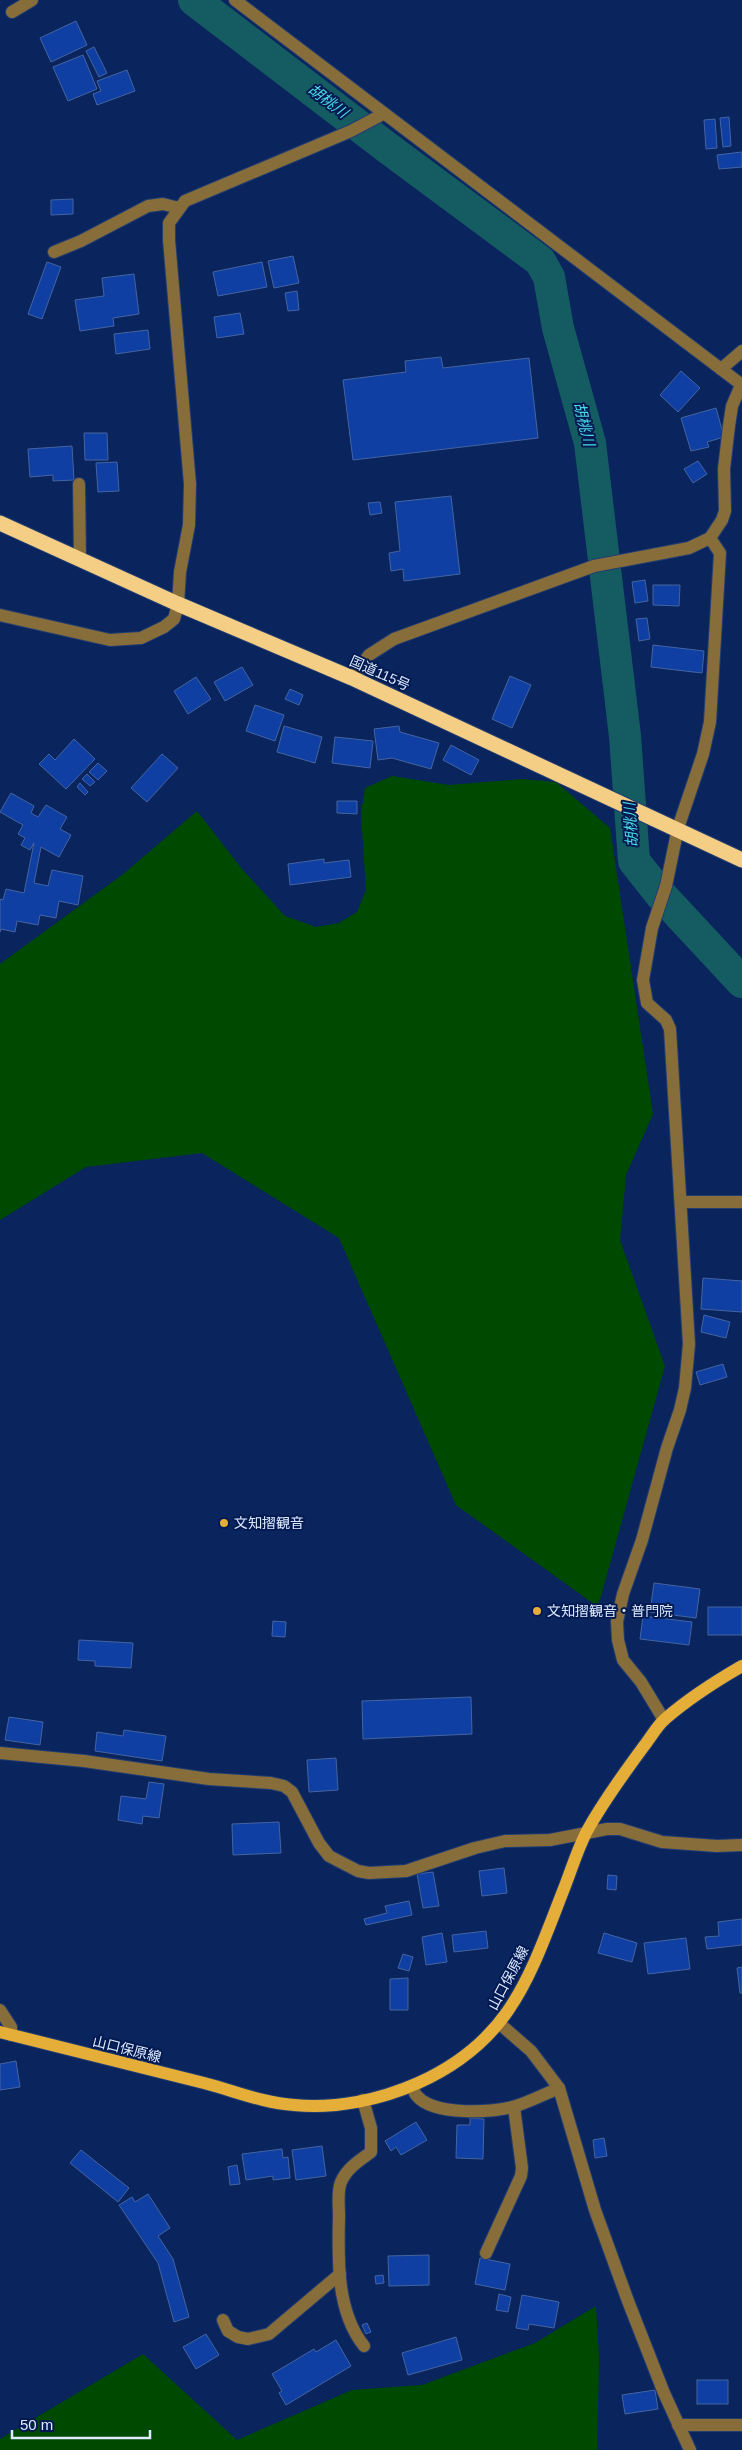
<svg xmlns="http://www.w3.org/2000/svg" width="742" height="2450" viewBox="0 0 742 2450" font-family="Helvetica,'Noto Sans JP',sans-serif">
<style>
.green{fill:#004900}
.lines{fill:none;stroke-linecap:round;stroke-linejoin:round}
.river{stroke:#145c61;stroke-width:32}
.building{fill:#0f3fa2;stroke:#4464a1}
.minor-casing{stroke:#233d70;stroke-width:14}
.major-casing{stroke:#233d70;stroke-width:14}
.highway-casing{stroke:#233d70;stroke-width:17}
.minor{stroke:#876d3a;stroke-width:12}
.major{stroke:#e5ae38;stroke-width:12}
.highway{stroke:#f5ce86;stroke-width:15}
.poi-dot{fill:#e4ad35;stroke:#021a51;stroke-width:2}
.labels{text-anchor:middle;stroke-width:4;stroke-linejoin:round;paint-order:stroke}
.street-label{font-size:14px;fill:#deeaff;stroke:#021a51}
.poi-label{font-size:14px;fill:#deeaff;stroke:#021a51;text-anchor:start}
.water-label{font-size:15px;font-style:italic;fill:#4cd9e3;stroke:#021a51}
</style>
<rect width="100%" height="100%" fill="#0a255d"/>
<!-- green -->
<g class="green">
<polygon points="392,776 449,785 523,779 556,782 610,828 653,1114 626,1175 620,1240 665,1366 598,1607 456,1505 339,1238 202,1153 86,1167 0,1220 0,964 122,875 197,811 242,869 285,916 316,927 339,923 357,912 366,890 361,813 365,788"/>
<polygon points="596,2306 599,2359 597,2450 0,2450 0,2439 143,2354 237,2440 352,2390 422,2385 535,2343"/>
</g>
<g class="lines">
<!-- river -->
<polyline class="river" points="194,0 389,149 540,261 549,277 558,328 590,443 625,736 634,861 661,895 742,982"/>
</g>
<!-- building -->
<g class="building">
<polygon points="76,21 87,45 51,62 40,38"/>
<polygon points="94,47 107,73 99,77 86,51"/>
<polygon points="83,55 97,89 68,101 53,67"/>
<polygon points="127,70 135,91 97,105 93,94 101,91 97,81"/>
<polygon points="729,117 731,146 723,147 720,118"/>
<polygon points="715,119 717,148 706,149 704,120"/>
<polygon points="742,152 742,167 719,169 717,155"/>
<polygon points="73,199 73,214 51,215 51,200"/>
<polygon points="293,256 299,283 274,288 268,261"/>
<polygon points="47,262 61,267 42,319 28,314"/>
<polygon points="262,262 267,287 218,296 213,272"/>
<polygon points="134,274 139,314 113,318 114,326 80,331 75,300 104,296 102,278"/>
<polygon points="297,291 299,310 288,311 285,293"/>
<polygon points="240,313 244,334 217,338 214,317"/>
<polygon points="148,330 150,349 116,354 114,334"/>
<polygon points="441,357 443,368 529,358 538,438 353,460 343,380 406,372 405,361"/>
<polygon points="681,371 700,388 678,412 660,395"/>
<polygon points="716,408 724,437 707,442 709,447 691,451 681,418"/>
<polygon points="84,433 107,433 108,460 85,460"/>
<polygon points="72,446 74,480 53,481 53,475 30,477 28,449"/>
<polygon points="698,461 707,474 693,483 684,469"/>
<polygon points="117,462 119,491 98,492 96,463"/>
<polygon points="451,496 460,574 404,581 403,569 391,571 389,553 400,551 395,502"/>
<polygon points="380,502 382,513 370,515 368,503"/>
<polygon points="645,580 648,601 635,603 632,582"/>
<polygon points="653,585 680,585 679,606 653,605"/>
<polygon points="647,618 650,639 639,641 636,619"/>
<polygon points="653,645 704,651 702,673 651,667"/>
<polygon points="242,667 253,685 225,701 214,682"/>
<polygon points="510,676 531,685 512,728 492,719"/>
<polygon points="196,677 211,699 188,714 174,691"/>
<polygon points="290,689 303,695 299,705 285,699"/>
<polygon points="255,705 284,715 275,741 246,731"/>
<polygon points="284,726 322,737 315,763 277,752"/>
<polygon points="399,726 400,732 439,743 431,769 392,758 378,760 374,729"/>
<polygon points="335,737 373,741 370,768 332,763"/>
<polygon points="74,739 95,759 66,789 39,764 49,754 55,760"/>
<polygon points="451,745 479,760 471,775 443,760"/>
<polygon points="162,754 178,768 147,802 131,788"/>
<polygon points="98,763 107,771 98,780 89,772"/>
<polygon points="87,774 95,782 90,786 82,779"/>
<polygon points="80,783 88,792 85,795 77,787"/>
<polygon points="11,793 34,806 31,813 38,817 46,805 67,817 60,829 71,835 59,857 41,847 34,883 48,886 52,870 83,876 78,905 59,901 56,918 40,915 38,925 17,921 15,932 1,929 0,932 0,899 3,900 6,889 24,893 34,843 30,850 21,845 25,838 18,834 23,825 0,812"/>
<polygon points="337,801 357,801 357,814 337,813"/>
<polygon points="324,859 324,863 349,860 351,877 290,885 288,864"/>
<polygon points="703,1278 742,1281 742,1312 701,1309"/>
<polygon points="704,1315 730,1322 726,1338 701,1332"/>
<polygon points="723,1364 727,1377 700,1385 696,1372"/>
<polygon points="654,1583 700,1589 696,1618 650,1612"/>
<rect x="708" y="1607" width="34" height="28"/>
<polygon points="643,1616 692,1622 689,1645 640,1639"/>
<polygon points="273,1621 286,1622 285,1637 272,1636"/>
<polygon points="79,1640 133,1643 131,1668 95,1666 95,1661 78,1660"/>
<polygon points="471,1697 472,1734 363,1739 362,1701"/>
<polygon points="9,1717 43,1722 40,1745 5,1740"/>
<polygon points="124,1730 166,1736 162,1761 95,1751 97,1732 123,1736"/>
<polygon points="336,1758 338,1790 309,1792 307,1760"/>
<polygon points="149,1782 164,1784 159,1818 143,1816 142,1824 118,1820 121,1796 146,1799"/>
<polygon points="279,1822 281,1853 233,1855 232,1824"/>
<polygon points="504,1868 507,1893 482,1896 479,1871"/>
<polygon points="433,1872 439,1906 423,1908 417,1874"/>
<polygon points="608,1875 617,1876 616,1890 607,1889"/>
<polygon points="409,1901 412,1915 366,1925 364,1919 387,1913 385,1906"/>
<polygon points="742,1919 742,1945 707,1949 705,1937 719,1936 718,1922"/>
<polygon points="486,1931 488,1948 454,1952 452,1935"/>
<polygon points="442,1933 447,1962 426,1965 422,1937"/>
<polygon points="604,1933 637,1943 632,1962 598,1953"/>
<polygon points="686,1938 690,1969 648,1974 644,1943"/>
<polygon points="403,1954 413,1957 409,1971 398,1968"/>
<polygon points="742,1967 742,1993 740,1993 737,1968"/>
<polygon points="408,1978 408,2010 390,2010 390,1979"/>
<polygon points="16,2061 20,2087 0,2090 0,2064"/>
<polygon points="470,2118 484,2119 483,2159 456,2158 457,2125 470,2125"/>
<polygon points="416,2122 427,2140 401,2155 396,2147 391,2151 385,2141"/>
<polygon points="604,2138 607,2156 595,2158 593,2140"/>
<polygon points="322,2146 326,2176 296,2180 292,2150"/>
<polygon points="282,2149 283,2158 288,2157 290,2178 273,2180 273,2176 246,2180 242,2154"/>
<polygon points="81,2150 129,2188 118,2202 70,2163"/>
<polygon points="237,2165 240,2184 230,2185 228,2167"/>
<polygon points="148,2194 170,2228 158,2236 173,2259 189,2317 174,2322 158,2263 119,2205 132,2197 135,2202"/>
<polygon points="429,2255 429,2285 389,2286 388,2256"/>
<polygon points="480,2258 510,2264 505,2290 475,2284"/>
<polygon points="383,2275 384,2283 376,2284 375,2276"/>
<polygon points="499,2294 511,2297 508,2312 496,2310"/>
<polygon points="522,2295 559,2302 554,2328 529,2324 528,2330 516,2328"/>
<polygon points="367,2323 371,2332 366,2334 362,2325"/>
<polygon points="206,2334 219,2355 196,2369 183,2347"/>
<polygon points="456,2337 462,2360 408,2375 402,2353"/>
<polygon points="336,2340 351,2366 286,2405 279,2393 282,2391 272,2374 314,2349 316,2352"/>
<rect x="697" y="2380" width="31" height="24"/>
<polygon points="655,2390 658,2409 625,2414 622,2395"/>
</g>
<g class="lines">
<!-- minor casing -->
<g class="minor-casing">
<g id="minor">
<polyline points="235,0 742,385"/>
<polyline points="12,12 32,0"/>
<polyline points="54,252 81,241 148,206 163,204 179,208"/>
<polyline points="721,369 742,351"/>
<polyline points="79,484 80,560"/>
<polyline points="0,615 110,640 141,638 164,627 174,619 178,604 180,572 189,525 190,484 169,240 169,223 185,201 351,131 383,114"/>
<polyline points="352,678 369,655 394,639 594,566 689,548 710,538 722,520 725,511 724,469 729,426 732,406 741,385"/>
<polyline points="681,1202 742,1202"/>
<polyline points="664,1720 641,1682 623,1660 618,1640 617,1622 623,1594 642,1540 667,1448 680,1410 685,1388 689,1344 670,1029 666,1020 647,1003 643,980 652,928 666,886 678,828 703,754 710,722 720,553 710,538"/>
<polyline points="0,1753 84,1761 209,1779 271,1783 284,1786 292,1792 319,1843 329,1856 358,1871 369,1873 406,1871 475,1848 505,1841 550,1840 607,1829 620,1829 662,1842 717,1846 742,1845"/>
<polyline points="0,2010 11,2027 11,2035"/>
<polyline points="500,2024 531,2051 559,2088 595,2210 628,2301 664,2393 690,2450"/>
<path d="M412,2086C413,2089 415,2094 417,2096C434,2116 494,2113 516,2106C531,2101 545,2094 559,2088"/>
<path d="M363,2100L371,2128V2152C360,2160 347,2168 341,2182C337,2191 339,2206 339,2216C338,2259 336,2311 364,2346"/>
<polyline points="486,2253 521,2176 522,2168 514,2107"/>
<polyline points="223,2320 228,2331 238,2337 248,2339 269,2334 340,2274"/>
<polyline points="678,2425 742,2425"/>
</g>
</g>
<!-- major casing -->
<g class="major-casing">
<path id="major" d="M0,2032C68,2049 136,2066 204,2083C235,2091 263,2103 294,2105C336,2109 380,2100 418,2083C512,2041 530,1975 565,1886C572,1868 578,1848 587,1831C603,1802 624,1773 644,1746C651,1737 657,1726 665,1719C688,1699 716,1681 742,1666"/>
</g>
<!-- highway casing -->
<g class="highway-casing">
<polyline id="highway" points="0,523 178,604 352,678 742,860"/>
</g>
<!-- minor -->
<use href="#minor" class="minor"/>
<!-- major -->
<use href="#major" class="major"/>
<!-- highway -->
<use href="#highway" class="highway"/>
</g>
<!-- markers -->
<g class="poi-dot">
<circle cx="224" cy="1523" r="5"/>
<circle cx="537" cy="1611" r="5"/>
</g>
<g class="labels">
<!-- street labels -->
<g class="street-label">
<text transform="translate(380 673) rotate(24)" y="5">国道115号</text>
<text transform="translate(508 1978) rotate(-62)" y="5">山口保原線</text>
<text transform="translate(127 2049) rotate(14)" y="5">山口保原線</text>
</g>
<!-- poi labels -->
<g class="poi-label">
<text x="234" y="1528">文知摺観音</text>
<text x="547" y="1616">文知摺観音・普門院</text>
</g>
<!-- water labels -->
<g class="water-label">
<text transform="translate(328 101) rotate(37)" y="5">胡桃川</text>
<text transform="translate(584 424) rotate(76)" y="5">胡桃川</text>
<text transform="translate(631 825) rotate(-94)" y="5">胡桃川</text>
</g>
</g>
<!-- scale -->
<path d="M12 2430v8h138v-8" fill="none" stroke="#deeaff" stroke-width="2.5"/>
<text x="20" y="2430" font-size="15" fill="#deeaff" stroke="#021a51" stroke-width="4" paint-order="stroke">50 m</text>
</svg>
